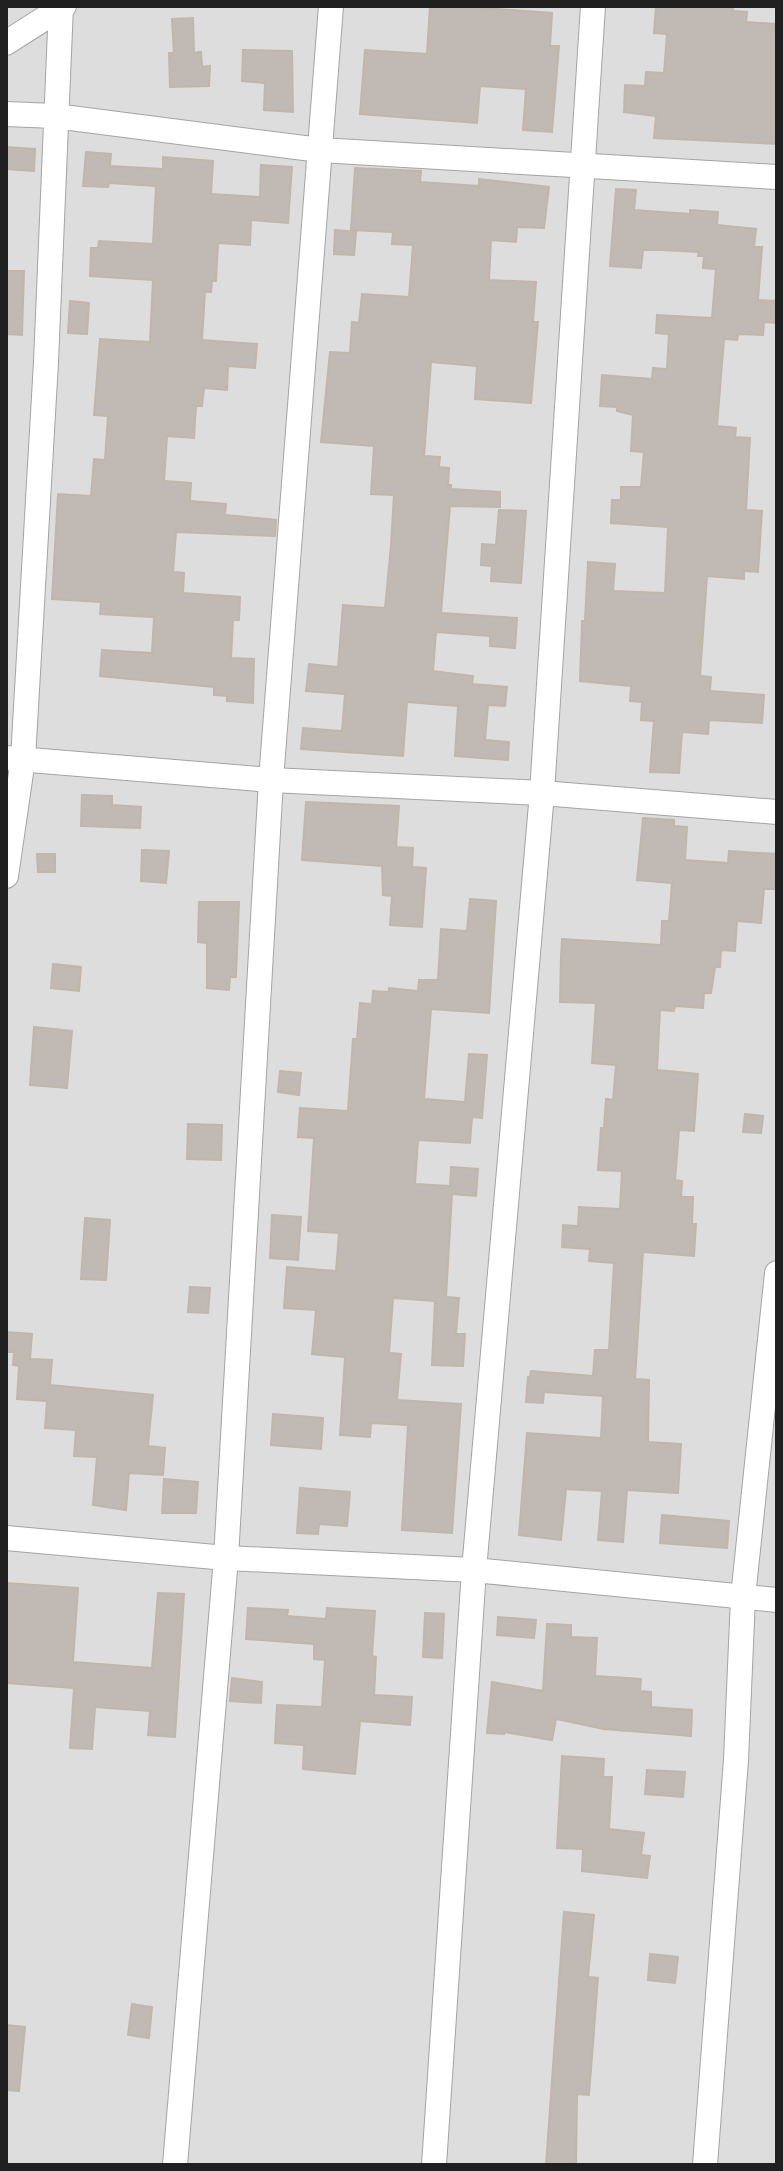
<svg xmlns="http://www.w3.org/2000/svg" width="783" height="2171" viewBox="0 0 783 2171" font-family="Karla,sans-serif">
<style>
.residential{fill:#dedddd}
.building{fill:#c1bab4;stroke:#c1b6aa;stroke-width:2}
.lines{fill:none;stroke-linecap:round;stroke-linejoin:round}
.minor-casing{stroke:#a4a4a4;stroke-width:26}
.minor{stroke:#fff;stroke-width:24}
</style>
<rect width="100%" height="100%" fill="#f0eee7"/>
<!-- residential -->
<rect class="residential" x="6" y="6" width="771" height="2159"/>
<!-- building -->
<g class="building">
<polygon points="430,6 483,6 483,8 552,13 550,46 559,46 552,132 523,130 526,89 480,86 477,123 360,114 365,50 427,54"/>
<polygon points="656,6 733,6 733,11 747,12 746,22 777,24 777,144 654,138 656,116 624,112 625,85 645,86 646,72 664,73 667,34 654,33"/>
<polygon points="193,18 194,53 201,52 202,67 210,66 209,86 170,87 169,53 174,53 172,19"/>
<polygon points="243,50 292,51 293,112 264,110 265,83 242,81"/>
<polygon points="6,147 35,149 34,171 6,169"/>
<polygon points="86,152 111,154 110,166 163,169 163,157 213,161 211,194 260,197 261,165 292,167 288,223 251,220 250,245 218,243 216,281 212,281 211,292 205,292 202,340 257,344 255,368 228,366 227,390 204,388 202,406 196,406 194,438 167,436 164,481 191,483 190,501 226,504 225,515 276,520 275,536 176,532 173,572 184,573 183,593 240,597 239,620 233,620 231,658 254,659 253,703 227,701 227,696 214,695 214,687 100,676 102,650 152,653 154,617 100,614 101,602 52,599 58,494 91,496 94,459 105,460 108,416 94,415 100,339 150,342 153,280 90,276 91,248 98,248 99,241 153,244 156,186 109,183 108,187 83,186"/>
<polygon points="355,168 421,171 420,182 479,186 479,179 549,187 544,228 517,227 516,242 491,240 489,280 536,282 533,322 538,322 531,403 475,399 477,366 431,362 424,456 440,457 439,467 449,468 448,485 451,485 451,489 500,492 500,507 450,506 441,613 517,618 515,648 490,646 490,636 436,632 433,671 473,676 472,684 507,687 505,706 488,705 485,740 509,742 508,760 455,756 458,706 407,702 403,756 301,749 303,728 342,731 345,694 306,691 309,664 338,667 343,605 385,608 391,545 394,495 371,494 374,446 321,442 330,352 350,353 352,322 359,323 362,294 409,297 413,245 392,244 393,232 351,230"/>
<polygon points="616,189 636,190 634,210 690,214 690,210 718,212 717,225 756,229 754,247 762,247 758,300 777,301 777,323 764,322 763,335 738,334 737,340 724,339 717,426 736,428 735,437 750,438 746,510 762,511 758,572 744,571 744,579 707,576 700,676 711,677 710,691 764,695 762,723 709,720 708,734 682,732 679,773 650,772 654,721 641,720 642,702 630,701 631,686 580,681 582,621 585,621 588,562 615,564 613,591 665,593 668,527 611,523 612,500 621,500 621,487 641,487 644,452 631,451 633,415 617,411 617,407 600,406 602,375 652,379 653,368 667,369 669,334 656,333 657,315 712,318 716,269 703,268 704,256 698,256 699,252 662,250 643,250 641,268 610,266"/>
<polygon points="335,230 356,232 354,255 334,254"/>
<polygon points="6,271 24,271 22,335 6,334"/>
<polygon points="70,301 89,303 87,334 68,333"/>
<polygon points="499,510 526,511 521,583 491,581 492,566 481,565 482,544 496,545"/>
<polygon points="82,795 112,796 112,805 141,807 140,828 81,826"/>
<polygon points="306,802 399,806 396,847 413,848 412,867 426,868 422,927 390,925 392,896 383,895 382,866 302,860"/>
<polygon points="643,818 674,820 674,826 687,827 685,860 728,863 729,851 777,854 775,889 764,889 761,923 737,921 735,951 721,950 720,967 715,967 711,993 704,993 703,1008 675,1006 674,1011 660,1010 657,1070 698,1074 694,1131 679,1130 675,1180 682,1181 681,1197 693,1197 692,1224 696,1224 694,1256 643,1252 635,1379 649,1380 648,1442 681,1444 678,1493 627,1490 623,1542 598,1540 602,1491 566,1489 561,1540 519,1535 527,1433 601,1438 603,1396 544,1392 543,1403 526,1402 528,1377 530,1377 531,1371 593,1376 595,1350 609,1350 614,1263 589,1261 590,1249 562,1247 563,1225 578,1226 579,1207 620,1209 622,1171 598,1170 601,1128 604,1128 606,1099 613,1100 616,1065 592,1063 596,1003 560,1002 561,957 562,939 661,945 662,921 669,921 672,883 637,880"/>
<polygon points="142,850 169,851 166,883 141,881"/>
<polygon points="37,854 55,854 55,872 38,872"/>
<polygon points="470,899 496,901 489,1013 431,1009 424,1099 465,1102 469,1054 487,1055 482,1118 472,1117 470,1143 418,1140 415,1184 450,1186 451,1167 478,1169 476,1196 452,1194 446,1297 459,1298 456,1334 465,1334 463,1366 432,1365 435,1301 393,1298 389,1353 401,1354 397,1400 461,1404 452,1533 402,1530 408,1425 371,1423 370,1437 340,1435 345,1357 312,1354 316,1310 284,1308 287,1267 336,1271 339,1233 308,1231 314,1138 298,1137 300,1108 348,1111 353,1039 357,1039 360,1003 372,1004 373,991 389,992 389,988 418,991 419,980 438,980 441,929 467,931"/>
<polygon points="199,902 239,902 236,977 230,977 229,990 207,988 207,943 198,942"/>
<polygon points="53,964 81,967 79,991 51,988"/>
<polygon points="34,1027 72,1031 67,1088 30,1085"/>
<polygon points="280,1071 301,1073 299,1095 278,1092"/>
<polygon points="745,1114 763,1116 761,1133 743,1132"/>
<polygon points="188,1124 222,1125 221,1160 187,1159"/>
<polygon points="272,1215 301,1217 298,1260 270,1258"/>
<polygon points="85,1218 110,1220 106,1280 81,1279"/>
<polygon points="190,1287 210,1288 208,1313 188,1312"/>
<polygon points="6,1332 32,1334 30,1359 52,1360 50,1385 153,1395 148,1446 165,1448 163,1475 129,1473 126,1510 93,1505 97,1457 74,1456 76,1430 45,1428 47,1401 17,1399 19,1366 13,1365 14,1352 6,1352"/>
<polygon points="273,1414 323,1418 321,1449 271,1445"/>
<polygon points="164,1479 198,1482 196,1513 162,1513"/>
<polygon points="300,1488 350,1492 347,1526 319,1524 318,1534 297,1533"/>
<polygon points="662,1515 729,1521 727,1548 660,1543"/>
<polygon points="6,1583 78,1588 73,1662 152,1668 158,1593 184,1594 175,1737 148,1735 150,1711 95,1707 92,1749 70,1748 74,1688 6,1683"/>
<polygon points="248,1608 288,1610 287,1616 326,1619 327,1608 375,1611 372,1656 376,1657 374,1695 412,1697 410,1725 360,1721 355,1774 303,1769 304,1745 275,1743 277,1705 322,1707 325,1660 314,1659 314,1644 246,1639"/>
<polygon points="425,1613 444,1614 442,1658 423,1657"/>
<polygon points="498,1617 536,1620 534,1638 497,1635"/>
<polygon points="547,1624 571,1625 571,1637 597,1638 595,1676 641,1679 640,1691 651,1692 651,1707 692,1710 691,1736 604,1729 556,1719 552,1740 504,1732 504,1734 487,1733 492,1682 543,1691"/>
<polygon points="232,1678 262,1682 261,1703 230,1701"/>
<polygon points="562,1756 604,1759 603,1777 612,1777 609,1829 644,1833 641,1855 650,1856 647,1878 582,1871 583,1849 557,1848"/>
<polygon points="647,1770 685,1772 683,1797 645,1794"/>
<polygon points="564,1912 594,1915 588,1977 598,1978 589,2095 577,2094 576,2165 546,2165"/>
<polygon points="650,1954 678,1957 675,1983 648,1980"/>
<polygon points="132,2004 152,2007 149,2038 128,2035"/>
<polygon points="6,2025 25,2027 19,2091 6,2090"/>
</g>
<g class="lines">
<!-- minor casing -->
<g class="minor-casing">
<g id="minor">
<polyline points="6,43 64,6"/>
<polyline points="6,114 55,116 320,150 777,177"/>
<polyline points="6,758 271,780 542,793 777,812"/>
<polyline points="6,876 23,759 46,362 61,6"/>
<polyline points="6,1538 226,1558 474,1570 777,1600"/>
<polyline points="175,2165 226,1558 271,780 331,6"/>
<polyline points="434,2165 474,1570 542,793 593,6"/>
<polyline points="705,2165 736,1760 743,1597 777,1273"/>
</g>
</g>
<!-- minor -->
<use href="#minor" class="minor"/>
</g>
<!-- border -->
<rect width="783" height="2171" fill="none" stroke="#202020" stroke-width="16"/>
</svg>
